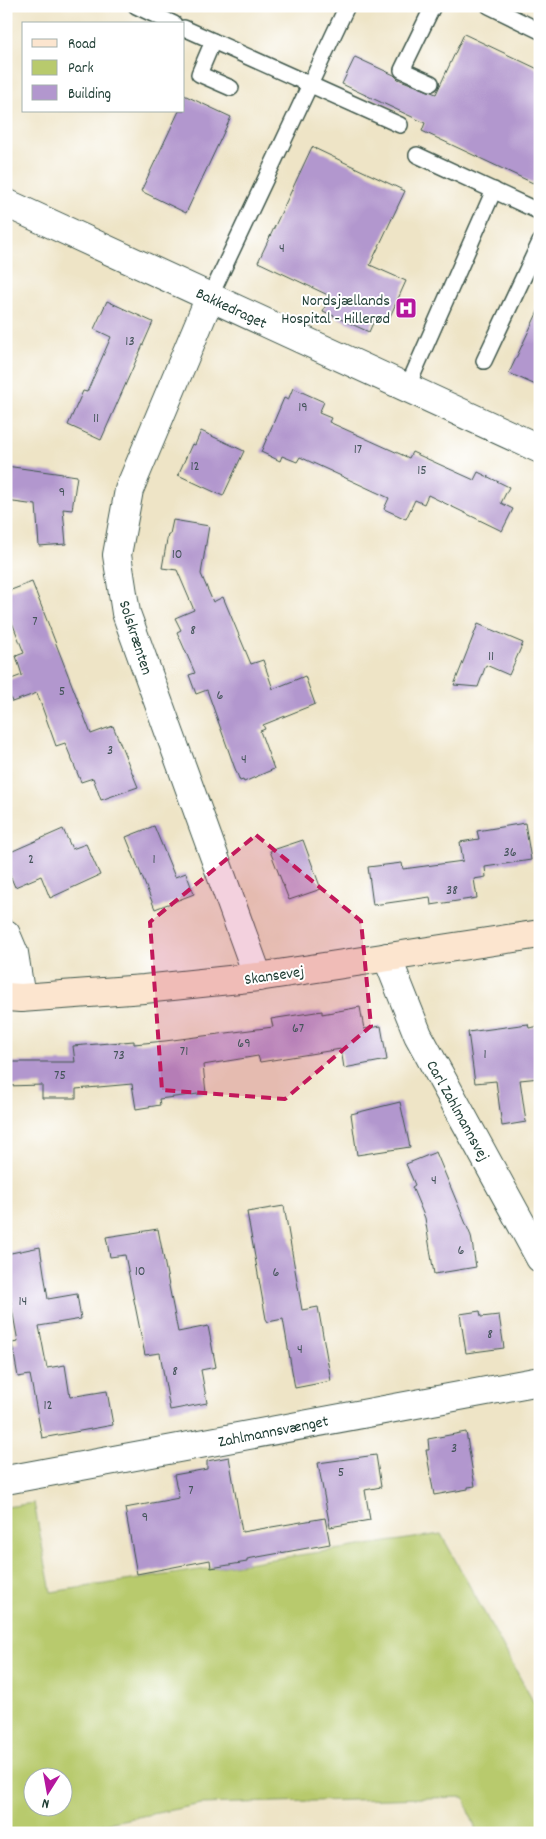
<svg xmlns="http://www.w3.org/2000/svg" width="546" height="1839" viewBox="0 0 546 1839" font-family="Dekko,sans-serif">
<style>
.green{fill:#b8ca6d;stroke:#6c8450;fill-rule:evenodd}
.building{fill:#b297ce}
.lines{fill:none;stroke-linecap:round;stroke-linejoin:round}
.lane-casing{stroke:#3e564a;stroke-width:18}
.street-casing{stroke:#3e564a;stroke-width:30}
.secondary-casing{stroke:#3e564a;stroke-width:30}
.lane{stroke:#fff;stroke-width:15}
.street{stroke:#fff;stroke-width:28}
.secondary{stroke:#fce5cf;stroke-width:28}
.marked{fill:#c2185b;fill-opacity:0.2;stroke:#c2185b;stroke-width:4;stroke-dasharray:10 6;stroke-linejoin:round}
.labels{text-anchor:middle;stroke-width:4;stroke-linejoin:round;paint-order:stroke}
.number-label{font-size:14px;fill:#44545a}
.poi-label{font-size:16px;fill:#1f3d34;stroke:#fff;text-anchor:end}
.street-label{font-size:16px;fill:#1f3d34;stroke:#fff}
</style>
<rect width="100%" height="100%" fill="#fff"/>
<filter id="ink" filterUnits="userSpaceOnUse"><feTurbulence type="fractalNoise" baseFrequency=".02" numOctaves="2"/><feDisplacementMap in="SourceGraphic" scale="10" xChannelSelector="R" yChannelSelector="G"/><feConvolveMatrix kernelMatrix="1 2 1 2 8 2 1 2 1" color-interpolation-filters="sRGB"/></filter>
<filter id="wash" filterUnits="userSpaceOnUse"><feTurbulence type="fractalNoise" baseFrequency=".0096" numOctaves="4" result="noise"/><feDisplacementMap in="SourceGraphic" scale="20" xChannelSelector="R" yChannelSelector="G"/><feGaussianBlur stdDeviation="1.12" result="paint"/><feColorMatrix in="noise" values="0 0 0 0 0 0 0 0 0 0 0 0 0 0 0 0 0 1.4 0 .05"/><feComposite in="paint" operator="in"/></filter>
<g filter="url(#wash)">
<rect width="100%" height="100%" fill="#eee4c6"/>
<!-- green -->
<path class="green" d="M34,1503L51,1592L441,1534L540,1714V1833H477L464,1797L201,1804L59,1833H6V1507ZM32,1776H62V1806H32Z"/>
<g id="blocks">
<!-- building -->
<g class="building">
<polygon points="464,34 540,70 540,168 533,183 422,131 425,123 342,84 355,57 394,75 398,79 436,94"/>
<polygon points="184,95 231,117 186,213 141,191 179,111 184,111"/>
<polygon points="312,147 405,191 370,265 406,281 388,321 376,316 369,332 323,311 330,296 258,262"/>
<polygon points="107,301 153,322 101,440 68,425 83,391 87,392 111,337 94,329"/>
<polygon points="540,307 540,387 509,373"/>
<polygon points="293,388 324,402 319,413 331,418 329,422 409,458 412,452 474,480 478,472 509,487 501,503 513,509 502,531 428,495 424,504 415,500 406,519 384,509 389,498 300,457 297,462 282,456 280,461 261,452 284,398 288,400"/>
<polygon points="201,431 244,451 223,496 178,475 192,444 195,445"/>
<polygon points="6,466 77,476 72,510 63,509 66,544 39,546 36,505 6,501"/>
<polygon points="173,520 209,526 201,574 213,602 223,597 251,664 263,660 273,689 305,676 315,704 263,725 265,729 260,731 274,769 244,782 243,780 240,781 234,766 207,690 196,694 189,675 195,673 177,632 181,630 175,618 194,610 177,570 162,568 168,534 170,534"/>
<polygon points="32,582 91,734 113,726 138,787 101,800 93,778 81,782 65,743 56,746 37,693 12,702 6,686 6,681 22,675 16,656 24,653 6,607 6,592"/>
<polygon points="478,624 523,643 509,675 486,665 478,687 454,685"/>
<polygon points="525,823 531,860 485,867 486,877 474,879 477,898 431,905 430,897 373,905 368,867 402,863 403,869 463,861 460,842 479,839 477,831"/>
<polygon points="154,826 175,877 186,873 194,894 155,909 126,837"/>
<polygon points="63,829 72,849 86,844 100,875 50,898 41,876 15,887 6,866 6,854"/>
<polygon points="303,840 321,889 289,900 270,851"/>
<polygon points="360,1007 364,1029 381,1026 387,1060 344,1068 341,1049 260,1062 258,1056 203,1065 206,1093 159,1099 160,1105 136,1109 132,1084 76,1089 76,1098 42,1098 42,1085 6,1086 6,1062 75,1062 73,1046 134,1041 134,1044 165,1041 273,1027 271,1019 322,1011 322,1014"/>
<polygon points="528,1024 529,1028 540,1026 540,1078 520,1080 526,1122 502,1126 496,1081 475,1083 468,1032"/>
<polygon points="400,1102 410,1147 357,1155 351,1114"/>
<polygon points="436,1152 471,1236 476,1267 434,1274 425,1218 412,1187 415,1185 406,1164"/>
<polygon points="284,1206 302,1310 318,1307 331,1381 295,1388 283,1319 268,1322 266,1319 247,1212"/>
<polygon points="158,1229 178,1332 208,1326 216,1367 201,1370 207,1403 170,1410 160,1353 145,1355 125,1255 110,1257 106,1237"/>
<polygon points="40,1247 48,1299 77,1294 81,1319 39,1326 47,1368 65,1365 70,1397 107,1391 113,1425 42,1438 30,1375 18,1377 12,1343 18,1342 6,1276 6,1254"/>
<polygon points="480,1311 481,1317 499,1315 504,1348 466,1353 460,1314"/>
<polygon points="466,1432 475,1486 468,1487 468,1489 434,1495 426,1450 429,1450 428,1439"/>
<polygon points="376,1455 381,1487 365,1490 370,1520 330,1527 318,1463"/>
<polygon points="229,1457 242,1532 325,1518 330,1544 247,1559 247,1562 211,1568 210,1560 137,1574 125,1508 179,1498 174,1475 207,1469 207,1461"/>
</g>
</g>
</g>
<g filter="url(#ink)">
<use href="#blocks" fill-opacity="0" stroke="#3e564a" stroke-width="1"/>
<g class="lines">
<!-- lane casing -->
<g class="lane-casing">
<g id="lane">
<polyline points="136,6 174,24"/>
<polyline points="489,6 540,31"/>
<polyline points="184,28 400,125"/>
<polyline points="213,41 199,74 231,88"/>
<polyline points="431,83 402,70 433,6"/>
<polyline points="417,155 540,212"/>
<polyline points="210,297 347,6"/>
<polyline points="484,361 540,242"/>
<polyline points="407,388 494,190"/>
</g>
</g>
<!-- street casing -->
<g class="street-casing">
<g id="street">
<polyline points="6,203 540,449"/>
<polyline points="210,297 129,490 117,555 126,613 258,977"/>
<polyline points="6,934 14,953 21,998"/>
<polyline points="387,957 418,1035 540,1258"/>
<polyline points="6,1480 540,1381"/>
</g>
</g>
<!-- secondary casing -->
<g class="secondary-casing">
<polyline id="secondary" points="6,997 21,998 144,989 258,977 540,934"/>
</g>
<!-- lane -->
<use href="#lane" class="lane"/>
<!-- street -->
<use href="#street" class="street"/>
<!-- secondary -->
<use href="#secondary" class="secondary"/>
</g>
</g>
<!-- marked area -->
<path class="marked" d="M256,835L361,921L371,1026L285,1099L162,1090L150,922Z"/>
<!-- icons -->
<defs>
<g id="hospital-square" transform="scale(1.125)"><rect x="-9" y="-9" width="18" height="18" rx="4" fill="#b5179e" stroke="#fff"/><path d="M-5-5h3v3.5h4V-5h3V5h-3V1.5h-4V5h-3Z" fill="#fff"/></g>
</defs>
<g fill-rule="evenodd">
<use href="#hospital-square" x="406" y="308"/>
</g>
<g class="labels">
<!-- number labels -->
<g class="number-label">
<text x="282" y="252">4</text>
<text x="130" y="345">13</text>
<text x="303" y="411">19</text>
<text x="96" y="422">11</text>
<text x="358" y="453">17</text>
<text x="195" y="470">12</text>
<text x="422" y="474">15</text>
<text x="62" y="496">9</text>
<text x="177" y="558">10</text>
<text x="35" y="625">7</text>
<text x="193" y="634">8</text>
<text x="491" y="660">11</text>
<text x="62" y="695">5</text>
<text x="220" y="699">6</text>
<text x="110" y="754">3</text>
<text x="244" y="763">4</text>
<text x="510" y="856">36</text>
<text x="31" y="863">2</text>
<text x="154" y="863">1</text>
<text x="452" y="894">38</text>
<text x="298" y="1032">67</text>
<text x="244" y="1047">69</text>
<text x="184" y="1055">71</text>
<text x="485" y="1058">1</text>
<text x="119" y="1059">73</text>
<text x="60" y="1079">75</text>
<text x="434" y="1184">4</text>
<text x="461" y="1254">6</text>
<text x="140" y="1275">10</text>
<text x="276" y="1276">6</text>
<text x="23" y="1305">14</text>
<text x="490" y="1338">8</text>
<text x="300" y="1353">4</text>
<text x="175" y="1375">8</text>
<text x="48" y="1409">12</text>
<text x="454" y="1452">3</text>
<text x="341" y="1476">5</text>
<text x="191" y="1494">7</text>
<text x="145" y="1521">9</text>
</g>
<!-- poi labels -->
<g class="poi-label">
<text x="390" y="305">Nordsjællands<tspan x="390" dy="18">Hospital - Hillerød</tspan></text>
</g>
<!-- street labels -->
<g class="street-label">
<text transform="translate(232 307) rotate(25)" y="6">Bakkedraget</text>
<text transform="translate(137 637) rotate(72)" y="6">Solskrænten</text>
<text transform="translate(274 974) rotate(-8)" y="6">Skansevej</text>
<text transform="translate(459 1110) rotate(61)" y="6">Carl Zahlmannsvej</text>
<text transform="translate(273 1430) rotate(-11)" y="6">Zahlmannsvænget</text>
</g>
</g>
<!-- margin -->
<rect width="546" height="1839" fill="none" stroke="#fff" stroke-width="25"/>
<!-- legend -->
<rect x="22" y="22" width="162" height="90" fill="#ffffff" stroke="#a5b1ae"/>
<rect x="32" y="39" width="25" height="8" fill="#fce5cf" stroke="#a5b1ae"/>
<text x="68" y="48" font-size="15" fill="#1f3d34">Road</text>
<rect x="32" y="60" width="25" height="15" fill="#b8ca6d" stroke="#a5b1ae"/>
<text x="68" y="72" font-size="15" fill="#1f3d34">Park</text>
<rect x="32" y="85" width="25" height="15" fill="#b297ce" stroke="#a5b1ae"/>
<text x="68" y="98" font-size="15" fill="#1f3d34">Building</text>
<!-- north arrow -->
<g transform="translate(48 1792) rotate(191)"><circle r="24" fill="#ffffff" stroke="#a5b1ae"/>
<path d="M0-4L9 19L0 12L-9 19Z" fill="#b5179e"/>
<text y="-8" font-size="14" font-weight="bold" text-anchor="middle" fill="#1f3d34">N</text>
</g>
</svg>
